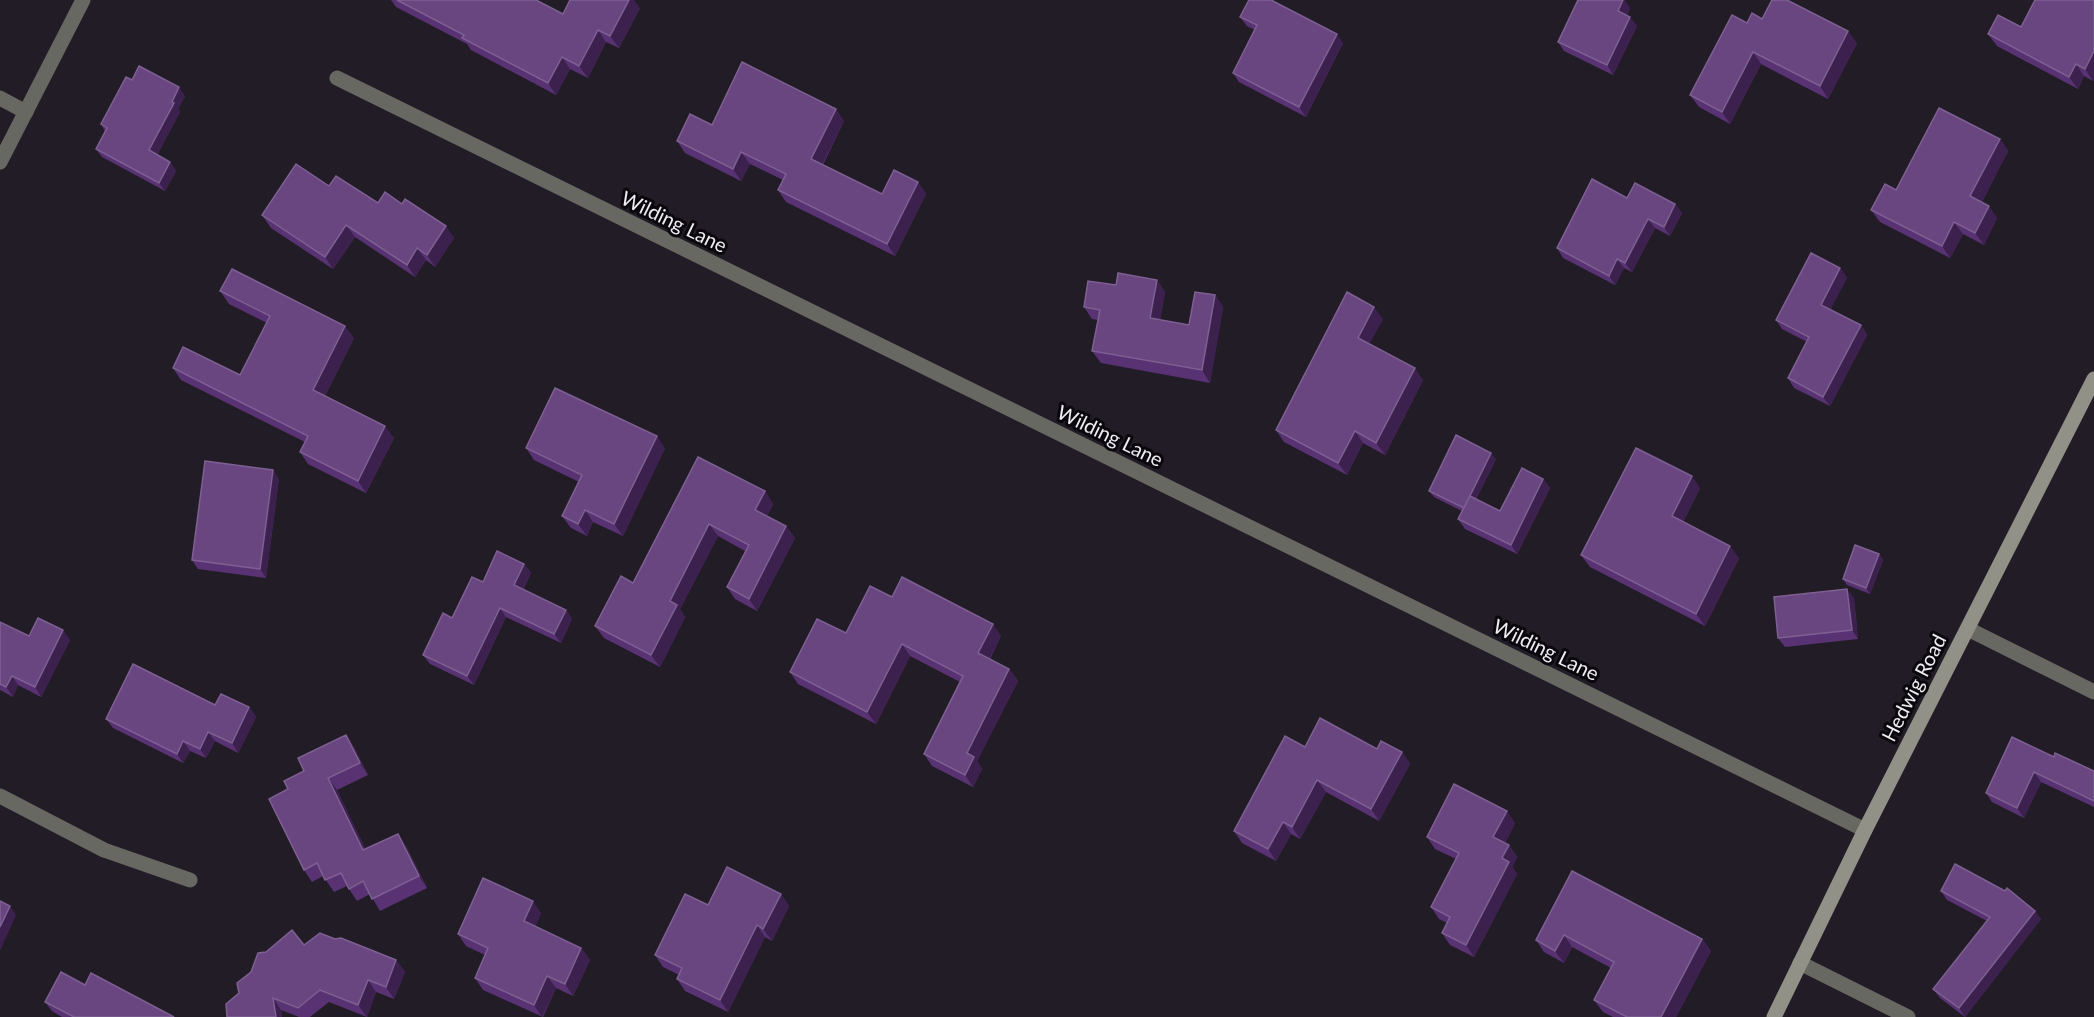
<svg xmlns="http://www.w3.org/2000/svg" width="2094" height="1017" viewBox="0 0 2094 1017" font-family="Lato,sans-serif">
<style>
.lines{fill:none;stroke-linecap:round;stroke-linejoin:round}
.street{stroke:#676861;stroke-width:15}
.secondary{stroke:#919187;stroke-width:15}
.wall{fill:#583272}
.shaded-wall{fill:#3c214e}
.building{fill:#694680;stroke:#7e6092;stroke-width:1.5}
.labels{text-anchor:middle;stroke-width:6;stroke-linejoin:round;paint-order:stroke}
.street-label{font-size:20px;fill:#f0ecf3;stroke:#0a080d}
</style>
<rect width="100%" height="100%" fill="#221c27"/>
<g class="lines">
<!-- street -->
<g class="street">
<polyline points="337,78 1865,830"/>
<polyline points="0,98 26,112"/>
<polyline points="0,162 83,0"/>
<polyline points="1968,629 2094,692"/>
<polyline points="0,796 104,850 190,880"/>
<polyline points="1800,963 1908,1017"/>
</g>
<!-- secondary -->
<polyline class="secondary" points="1774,1017 1865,830 2094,379"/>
</g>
<!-- wall -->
<g class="wall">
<polygon points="391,0 536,0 563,14 640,8 619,48 606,42 588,78 570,69 556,95 471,50 467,44 396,7"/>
<polygon points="2094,0 2094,80 2093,81 2084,76 2078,89 1997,46 1988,34 2021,27"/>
<polygon points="1630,8 1627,15 1637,26 1613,75 1564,51 1558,42"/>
<polygon points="1240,17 1343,43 1306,117 1239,82 1233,73 1255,30 1247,26"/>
<polygon points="1762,19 1857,43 1828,99 1761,64 1730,124 1699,107 1690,95 1747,23"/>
<polygon points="132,80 185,96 178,109 180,112 157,155 170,162 176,171 165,191 102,157 96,149 105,131 101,124"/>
<polygon points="844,121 823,165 882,194 918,182 926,194 895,256 786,202 778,190 783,180 750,164 741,181 685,153 677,141 712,125"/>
<polygon points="2000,139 2008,151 1982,202 1997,218 1984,245 1963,234 1950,258 1880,222 1871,210 1896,190"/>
<polygon points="329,186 378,203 454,238 435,267 426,260 415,277 355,237 333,269 271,228 262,215"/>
<polygon points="1627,198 1675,204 1682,213 1670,236 1655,228 1632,272 1624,268 1615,285 1563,258 1557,248"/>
<polygon points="1840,268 1847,278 1830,309 1861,325 1867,335 1830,406 1794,388 1788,378 1807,342 1782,329 1776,320"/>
<polygon points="1157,280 1165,292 1160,320 1189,325 1215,295 1223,307 1210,383 1101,363 1092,351 1098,320 1092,319 1084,307 1116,285"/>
<polygon points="220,291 354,338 325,396 394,438 366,493 308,464 300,452 305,442 181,380 173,368 240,375 267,323 229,304"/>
<polygon points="1383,319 1369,344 1423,380 1385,455 1363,443 1347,475 1284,442 1276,430"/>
<polygon points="526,448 665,448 623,536 593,522 587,536 571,528 562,516 579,482 534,460"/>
<polygon points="698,457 765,491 773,504 767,516 786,526 795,538 757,611 735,599 727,587 745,551 718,536 680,609 685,617 660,667 604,638 595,626 633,583"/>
<polygon points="1496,459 1476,499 1500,511 1543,479 1550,488 1517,554 1465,529 1458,519 1462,511 1434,497 1429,491"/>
<polygon points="279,479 266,578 198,569 192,560"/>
<polygon points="1700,488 1683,522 1739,558 1705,626 1590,567 1581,555"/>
<polygon points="1879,554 1883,560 1870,594 1847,585 1843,579"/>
<polygon points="524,564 531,573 523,590 566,610 572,619 561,643 506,617 474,685 430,664 423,655 452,618 483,582"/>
<polygon points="892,597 1001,636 990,659 1009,669 1018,681 977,761 982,769 973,787 932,766 924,754 960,682 910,656 876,724 798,684 790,672 846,633"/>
<polygon points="1854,598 1858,639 1785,647 1778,638"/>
<polygon points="0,622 29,636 70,640 41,697 18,685 13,697 0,690"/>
<polygon points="215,705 249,707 256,717 238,753 215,741 206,758 190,751 183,763 113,728 106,719"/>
<polygon points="346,735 354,747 368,775 337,790 365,849 406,846 427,888 380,911 370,894 357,901 347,886 334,892 323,876 312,882 304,870 288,789 304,771"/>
<polygon points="1305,747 1377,749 1402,752 1410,764 1379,821 1326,792 1300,839 1291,834 1276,861 1242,843 1234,831"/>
<polygon points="2054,757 2094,771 2094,807 2041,782 2024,818 1992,802 1986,793"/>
<polygon points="1515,823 1505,843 1509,845 1517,857 1512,867 1517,874 1474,957 1450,945 1442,933 1447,923 1439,919 1431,907 1456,859 1435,849 1427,837"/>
<polygon points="1572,871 1702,939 1711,951 1676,1017 1613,1017 1603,1012 1594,1000 1611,968 1572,947 1564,963 1544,952 1536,940"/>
<polygon points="1941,891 2041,919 1965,1017 1940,998 1933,989 1987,921 1947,900"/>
<polygon points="781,894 789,906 772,941 765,937 728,1012 685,991 677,979 679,975 663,967 655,955 708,905"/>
<polygon points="541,913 535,927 581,948 590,960 573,996 556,988 543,1017 483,990 475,978 485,955 466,946 458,934"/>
<polygon points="335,939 396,960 405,972 394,999 376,992 367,1017 329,1002 310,1017 299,1017 281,1010 282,1017 227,1017 304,945"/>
<polygon points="85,985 174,1017 62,1017 52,1011 45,1002"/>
</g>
<!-- shaded-wall -->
<g class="shaded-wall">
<polygon points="629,0 634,0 640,8 619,48 610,36"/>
<polygon points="1623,0 1625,0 1630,8 1624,20 1618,11"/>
<polygon points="1630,17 1637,26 1613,75 1607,65"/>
<polygon points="598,30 606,42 588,78 579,66"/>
<polygon points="1848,31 1857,43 1828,99 1820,86"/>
<polygon points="1337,34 1343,43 1306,117 1299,107"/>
<polygon points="2094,51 2094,80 2093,81 2085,69"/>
<polygon points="1753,52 1761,64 1730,124 1722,112"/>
<polygon points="562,57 570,69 556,95 548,83"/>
<polygon points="2076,64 2084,76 2078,89 2069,77"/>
<polygon points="179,87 185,96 178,109 180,112 155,159 149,150"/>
<polygon points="836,109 844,121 819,171 811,159"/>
<polygon points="2000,139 2008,151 1979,208 1970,196"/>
<polygon points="741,152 750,164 741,181 733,169"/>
<polygon points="170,162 176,171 165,191 159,183"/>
<polygon points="918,182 926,194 895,256 887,244"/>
<polygon points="1675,204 1682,213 1670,236 1664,227"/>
<polygon points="1989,206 1997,218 1984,245 1975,233"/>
<polygon points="1648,219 1655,228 1632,272 1625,263"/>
<polygon points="1954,222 1963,234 1950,258 1942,246"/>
<polygon points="346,225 355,237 333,269 325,257"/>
<polygon points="446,226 454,238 435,267 427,255"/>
<polygon points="417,248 426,260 415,277 407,265"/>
<polygon points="1617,259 1624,268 1615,285 1609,276"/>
<polygon points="1840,268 1847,278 1828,314 1821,305"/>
<polygon points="1157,280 1165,292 1158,330 1150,318"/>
<polygon points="1215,295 1223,307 1210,383 1202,370"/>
<polygon points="1374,307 1383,319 1366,350 1358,338"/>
<polygon points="1861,325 1867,335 1830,406 1823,397"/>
<polygon points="345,326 354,338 322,402 313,390"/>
<polygon points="1415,368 1423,380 1385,455 1376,443"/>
<polygon points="385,426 394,438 366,493 358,481"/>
<polygon points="1355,431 1363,443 1347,475 1338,463"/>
<polygon points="657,436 665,448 623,536 614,524"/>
<polygon points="1491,453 1496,459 1468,514 1464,508"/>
<polygon points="273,470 279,479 266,578 260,569"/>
<polygon points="1692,476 1700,488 1680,528 1672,516"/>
<polygon points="1543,479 1550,488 1517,554 1511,545"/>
<polygon points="765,491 773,504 764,522 755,510"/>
<polygon points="585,510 593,522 587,536 578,524"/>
<polygon points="709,524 718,536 680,609 685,617 660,667 651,655 670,601"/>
<polygon points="786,526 795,538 757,611 749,599"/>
<polygon points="1730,546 1739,558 1705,626 1696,614"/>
<polygon points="1879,554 1883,560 1870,594 1866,588"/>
<polygon points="524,564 531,573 520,595 514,585"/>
<polygon points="1847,589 1854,598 1858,639 1852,630"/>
<polygon points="500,608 506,617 474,685 467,676"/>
<polygon points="566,610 572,619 561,643 554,634"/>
<polygon points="993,624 1001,636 986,665 978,653"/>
<polygon points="63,630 70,640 41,697 35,687"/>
<polygon points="902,644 910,656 876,724 867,712"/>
<polygon points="1009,669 1018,681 977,761 982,769 973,787 965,775 967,753"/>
<polygon points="12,676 18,685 13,697 6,687"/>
<polygon points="249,707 256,717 238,753 232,743"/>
<polygon points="208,732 215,741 206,758 200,749"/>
<polygon points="346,735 354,747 368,775 360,763"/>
<polygon points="183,741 190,751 183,763 177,754"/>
<polygon points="1402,752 1410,764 1379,821 1371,809"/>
<polygon points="2034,772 2041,782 2024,818 2017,808"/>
<polygon points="328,778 337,790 372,862 363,850"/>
<polygon points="1317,780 1326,792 1300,839 1292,827"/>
<polygon points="1507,811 1515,823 1502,849 1493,837"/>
<polygon points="1283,822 1291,834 1276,861 1268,849"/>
<polygon points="398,834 406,846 427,888 419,876"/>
<polygon points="1509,845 1517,857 1512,867 1517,874 1474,957 1466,945 1502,858"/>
<polygon points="781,894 789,906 772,941 763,929"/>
<polygon points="533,901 541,913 532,934 524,921"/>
<polygon points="10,906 16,915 0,951 0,927"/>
<polygon points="2035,911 2041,919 1965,1017 1959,1008"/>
<polygon points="757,925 765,937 728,1012 720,1000"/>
<polygon points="1564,935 1572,947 1564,963 1555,951"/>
<polygon points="1702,939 1711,951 1676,1017 1661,1017"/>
<polygon points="581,948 590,960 573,996 565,984"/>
<polygon points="396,960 405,972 394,999 386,987"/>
<polygon points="547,976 556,988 542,1017 534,1005"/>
<polygon points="368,980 376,992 367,1017 358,1005"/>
<polygon points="273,998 281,1010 282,1017 276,1017"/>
</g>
<!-- building -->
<g class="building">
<polygon points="397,0 536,0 563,14 570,0 629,0 610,36 598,30 579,66 562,57 548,83 462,38 464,35"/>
<polygon points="1249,0 1271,0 1337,34 1299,107 1233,73 1257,25 1240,17"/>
<polygon points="1578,0 1623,0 1618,11 1630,17 1607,65 1558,42"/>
<polygon points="1772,0 1787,0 1848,31 1820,86 1753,52 1722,112 1690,95 1732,15 1747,23 1752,13 1762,19"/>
<polygon points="2035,0 2094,0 2094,51 2085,69 2076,64 2069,77 1988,34 1998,15 2021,27"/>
<polygon points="742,62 836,109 811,159 882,194 894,170 918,182 887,244 778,190 786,174 741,152 733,169 677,141 690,114 712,125"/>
<polygon points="139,66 179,87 172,102 174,103 149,150 170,162 159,183 96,149 107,128 101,124 126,77 132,80"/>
<polygon points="1939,108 2000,139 1970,196 1989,206 1975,233 1954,222 1942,246 1871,210 1885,184 1896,190"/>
<polygon points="296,164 329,186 336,176 378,203 385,192 402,204 405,199 446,226 427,255 417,248 407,265 346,225 325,257 262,215"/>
<polygon points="1592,179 1627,198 1635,183 1675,204 1664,227 1648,219 1625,263 1617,259 1609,276 1557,248"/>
<polygon points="1811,253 1840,268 1821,305 1861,325 1823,397 1788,378 1809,337 1776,320"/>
<polygon points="232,269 345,326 313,390 385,426 358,481 300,452 308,436 173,368 183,347 240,375 270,316 220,291"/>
<polygon points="1118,273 1157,280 1150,318 1189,325 1195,292 1215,295 1202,370 1092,351 1100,310 1084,307 1088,281 1116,285"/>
<polygon points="1347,292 1374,307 1358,338 1415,368 1376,443 1355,431 1338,463 1276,430"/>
<polygon points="555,388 657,436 614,524 585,510 578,524 562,516 582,475 526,448"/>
<polygon points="1456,435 1491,453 1464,508 1429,491"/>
<polygon points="1636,448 1692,476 1672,516 1730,546 1696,614 1581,555"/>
<polygon points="698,457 765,491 755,510 786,526 749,599 727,587 749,545 709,524 670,601 677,605 651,655 595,626 621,576 633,583"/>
<polygon points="205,461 273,470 260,569 192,560"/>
<polygon points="1522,468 1543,479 1511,545 1458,519 1470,496 1500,511"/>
<polygon points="1855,545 1879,554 1866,588 1843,579"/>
<polygon points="497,551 524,564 514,585 566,610 554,634 500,608 467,676 423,655 443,613 452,618 472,577 483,582"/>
<polygon points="902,577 993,624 978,653 1009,669 967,753 974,757 965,775 924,754 963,676 902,644 867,712 790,672 817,619 846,633 870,586 892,597"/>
<polygon points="1847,589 1852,630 1778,638 1774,597"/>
<polygon points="38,618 63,630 35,687 12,676 6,687 0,684 0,622 29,636"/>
<polygon points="133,664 215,705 221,694 249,707 232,743 208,732 200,749 183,741 177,754 106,719"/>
<polygon points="1320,718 1377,749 1381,741 1402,752 1371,809 1317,780 1292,827 1283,822 1268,849 1234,831 1285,736 1305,747"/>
<polygon points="346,735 360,763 328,778 363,850 398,834 419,876 372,899 363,881 349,889 341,873 325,880 317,863 304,870 269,799 288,789 284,781 304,771 298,758"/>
<polygon points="2012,737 2054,757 2055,753 2094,771 2094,801 2034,772 2017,808 1986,793"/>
<polygon points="1454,784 1507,811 1493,837 1509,845 1502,858 1509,862 1466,945 1442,933 1450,917 1431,907 1459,853 1427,837"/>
<polygon points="1955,864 2005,891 2007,888 2035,911 1959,1008 1933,989 1990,917 1941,891"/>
<polygon points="727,867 781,894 763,929 757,925 720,1000 677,979 682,968 655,955 685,894 708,905"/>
<polygon points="1572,871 1702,939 1661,1017 1627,1017 1594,1000 1614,962 1564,935 1555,951 1536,940"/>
<polygon points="483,878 533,901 524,921 581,948 565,984 547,976 534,1005 475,978 488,948 458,934"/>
<polygon points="0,901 10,906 0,927"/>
<polygon points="292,930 304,945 320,933 335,939 341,938 396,960 386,987 368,980 358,1005 320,990 298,1008 273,998 276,1017 227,1017 226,1004 239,993 237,983 251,972 258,953 266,952"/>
<polygon points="61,972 85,985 91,973 174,1017 74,1017 45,1002"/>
</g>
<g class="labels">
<!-- street labels -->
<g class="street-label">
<text transform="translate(674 222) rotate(26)" y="7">Wilding Lane</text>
<text transform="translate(1110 436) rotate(26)" y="7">Wilding Lane</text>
<text transform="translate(1546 650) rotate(26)" y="7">Wilding Lane</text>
<text transform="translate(1914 688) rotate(-63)" y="7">Hedwig Road</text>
</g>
</g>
</svg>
